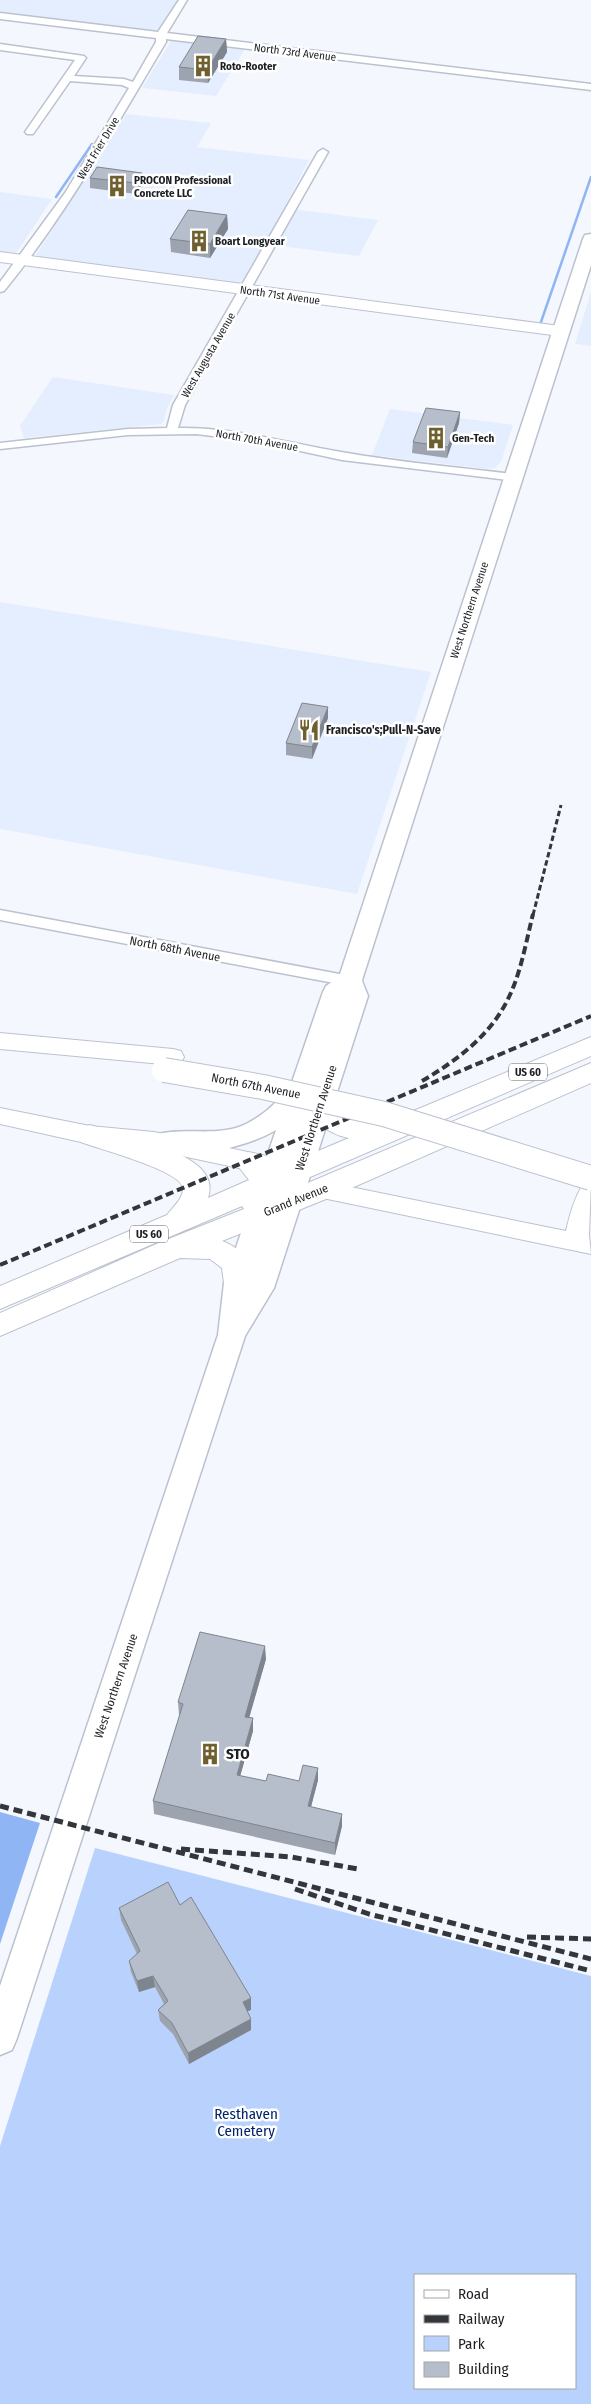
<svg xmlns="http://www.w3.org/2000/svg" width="591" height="2404" viewBox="0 0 591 2404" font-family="'Fira Sans Condensed',sans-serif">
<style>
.built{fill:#e5eefe}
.green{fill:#b9d2fd;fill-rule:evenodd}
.water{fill:#90b5f5}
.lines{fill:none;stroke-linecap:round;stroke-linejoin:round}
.stream{stroke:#90b5f5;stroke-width:2.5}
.street-casing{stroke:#bbc2cf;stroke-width:3}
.secondary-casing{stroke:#bbc2cf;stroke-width:2}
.primary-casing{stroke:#bbc2cf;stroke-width:3}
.highway-casing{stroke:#bbc2cf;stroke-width:2}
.street{fill:#fff;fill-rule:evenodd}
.secondary{fill:#fff;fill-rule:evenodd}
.primary{fill:#fff;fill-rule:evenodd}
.highway{fill:#fff;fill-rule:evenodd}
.rail-far2{stroke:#33363a;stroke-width:3;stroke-dasharray:5.5 3;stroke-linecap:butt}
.rail-far1{stroke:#33363a;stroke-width:4;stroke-dasharray:8 4;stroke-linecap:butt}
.rail{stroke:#33363a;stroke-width:5;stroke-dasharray:9 5;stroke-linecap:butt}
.secondary-bridge-casing{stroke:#bbc2cf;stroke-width:26;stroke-linecap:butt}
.secondary-bridge{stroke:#fff;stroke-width:24}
.wall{fill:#9da3af}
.shaded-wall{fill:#7f858e}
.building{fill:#b6becb;stroke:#7f858e}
.labels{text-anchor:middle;stroke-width:5;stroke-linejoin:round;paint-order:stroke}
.far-street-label{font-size:11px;fill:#1c1f23;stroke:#fff}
.far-poi-label{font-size:11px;font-weight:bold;fill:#1c1f23;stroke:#fff;text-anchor:start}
.shield{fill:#fff;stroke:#606265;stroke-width:1}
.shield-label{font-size:11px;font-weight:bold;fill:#1c1f23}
.poi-label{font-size:12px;font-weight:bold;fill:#1c1f23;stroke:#fff;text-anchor:start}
.street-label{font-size:12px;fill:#1c1f23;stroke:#fff}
.near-poi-label{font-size:15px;font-weight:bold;fill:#1c1f23;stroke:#fff;text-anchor:start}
.near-park-label{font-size:15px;fill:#00246b;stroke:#fff}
</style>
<rect width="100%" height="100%" fill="#f4f7fd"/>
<!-- built -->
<g class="built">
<polygon points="0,0 181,0 161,30 155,31 0,12"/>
<polygon points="171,41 179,41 245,49 216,96 142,88"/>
<polygon points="126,114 211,123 197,147 309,160 284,208 378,220 359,256 264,244 242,281 237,285 42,259 36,255"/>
<polygon points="0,192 52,199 17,252 12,254 0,254"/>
<polygon points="591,292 591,346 575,344"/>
<polygon points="53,377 174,395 166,411 164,421 161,424 24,438 20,426"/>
<polygon points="390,409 513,425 501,462 495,468 486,469 372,455"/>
<polygon points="0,602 431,672 357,894 0,829"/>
</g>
<!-- green -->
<path class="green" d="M95,1848L591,1976V2404H0V2146ZM415,2275H575V2388H415Z"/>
<!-- water -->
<polygon class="water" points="0,1812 40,1823 0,1944"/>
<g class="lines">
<!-- stream -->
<g class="stream">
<polyline points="56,197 92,144"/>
<polyline points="541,322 591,177"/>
</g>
<!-- street casing -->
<g class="street-casing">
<g id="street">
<path d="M179,0H187L167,33L591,84V90L166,39V42C115,127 67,214 4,291L0,292V282L65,193L129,88L122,85L70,81L33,134H27L25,132L75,60L0,50V44L84,56L86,58L74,76L124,79L133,82L156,42V38L0,19V13L158,32Z"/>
<path d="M323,149L328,152L185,405L178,428C234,427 287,443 341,452C397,462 455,467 512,474L516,475L518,478L516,481L342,460L254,441L196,434L128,435L0,449V443L128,429L167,428L173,405L318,152Z"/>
<polygon points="0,910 350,976 355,977 357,981 355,985 350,986 0,920"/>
</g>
</g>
<!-- secondary casing -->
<g class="secondary-casing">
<g id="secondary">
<polygon points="0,252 560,326 566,328 568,331 566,334 560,336 0,262"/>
<polygon points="0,1033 173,1049 181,1051 184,1057 181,1063 173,1065 0,1049"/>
<polygon points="0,1108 90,1126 154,1132 267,1156 275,1159 279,1165 275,1171 267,1174 154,1150 90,1144 0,1124"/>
<path d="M321,1181L566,1231C570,1214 574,1199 583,1184L591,1181L589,1235L591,1254L313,1196L309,1190L313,1184Z"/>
</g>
</g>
<!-- primary casing -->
<g class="primary-casing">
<path id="primary" d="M591,234V265L363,977L362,981L368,996L274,1288L245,1336L17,2038L12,2050L0,2055V1986L218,1335L224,1283L276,1130C245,1148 190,1160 155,1149L151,1142L155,1135C184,1126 217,1138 246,1124C256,1119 266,1112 274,1104C280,1097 282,1088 291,1085L323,992L326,986L339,977L583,239L585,235Z"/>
</g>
<!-- highway casing -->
<g class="highway-casing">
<path id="highway" d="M591,1037V1056L273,1193L270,1199L591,1063V1083L331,1197L222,1241C243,1248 259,1270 248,1291L238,1294L228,1291L224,1283L222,1268L210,1259L180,1258L0,1336V1313L161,1242L244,1209L242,1206L0,1309V1286L167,1215C172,1208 183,1199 183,1189C184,1171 98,1149 81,1142L77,1135L81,1128L90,1125L181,1155C198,1164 215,1176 208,1198L249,1180L234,1161L238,1154C254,1149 265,1156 273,1170L349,1138C326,1134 299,1113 314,1087L323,1084L332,1087L336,1094L339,1111C355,1128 375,1113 394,1119Z"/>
</g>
<!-- street -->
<use href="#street" class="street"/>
<!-- secondary -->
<use href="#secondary" class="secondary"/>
<!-- primary -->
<use href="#primary" class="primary"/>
<!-- highway -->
<use href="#highway" class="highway"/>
<!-- rail-far2 -->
<polyline class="rail-far2" points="533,915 561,805"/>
<!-- rail-far1 -->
<g class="rail-far1">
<path d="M422,1081C456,1061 490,1036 508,999C521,973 526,942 533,914"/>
<polyline points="0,1265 591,1016"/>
</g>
<!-- rail -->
<g class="rail">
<polyline points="0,1806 591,1959"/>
<polyline points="181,1849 291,1857 358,1869"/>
<polyline points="295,1889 369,1914 591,1971"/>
<polyline points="527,1937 591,1939"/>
</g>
<!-- secondary-bridge casing -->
<g class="secondary-bridge-casing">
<polyline id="secondary-bridge" points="164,1070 263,1087 384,1114 591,1178"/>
</g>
<!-- secondary-bridge -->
<use href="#secondary-bridge" class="secondary-bridge"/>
</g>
<!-- wall -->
<g class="wall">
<polygon points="226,39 227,52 208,83 179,80 179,67"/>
<polygon points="90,178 143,183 136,194 90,188"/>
<polygon points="227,215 228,229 210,258 171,252 170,239"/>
<polygon points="460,412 459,423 447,458 412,453 413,442"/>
<polygon points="328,718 312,759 286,755 286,743"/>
<polygon points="266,1659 249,1717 253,1718 253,1731 240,1776 266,1781 299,1781 318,1780 311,1807 342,1814 342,1826 335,1855 154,1814 153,1801 180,1715 179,1715 178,1702"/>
<polygon points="180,1905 251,2010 247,2011 251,2030 189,2064 173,2034 160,2021 158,2010 164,2004 155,1987 139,1992 131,1972 129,1961 137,1954 121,1920 119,1908"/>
</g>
<!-- shaded-wall -->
<g class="shaded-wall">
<polygon points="226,39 227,52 208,83 207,70"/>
<polygon points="142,173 143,183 136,194 136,183"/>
<polygon points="227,215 228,229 210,258 210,244"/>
<polygon points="460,412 459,423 447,458 448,447"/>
<polygon points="328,707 328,718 312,759 312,747"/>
<polygon points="265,1646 266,1659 246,1729 245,1717"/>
<polygon points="253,1718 253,1731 237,1787 237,1775"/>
<polygon points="318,1768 318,1780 308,1818 308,1806"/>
<polygon points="342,1814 342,1826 335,1855 335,1843"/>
<polygon points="153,1976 155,1987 139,1992 137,1981"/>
<polygon points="251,1998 251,2010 243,2013 243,2002"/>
<polygon points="251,2019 251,2030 189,2064 188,2053"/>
</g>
<!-- building -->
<g class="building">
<polygon points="198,36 226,39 207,70 179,67"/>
<polygon points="97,167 142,173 136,183 90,178"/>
<polygon points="188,210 227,215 210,244 170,239"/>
<polygon points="426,408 460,412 448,447 413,442"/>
<polygon points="302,703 328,707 312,747 286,743"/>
<polygon points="200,1632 265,1646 245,1717 253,1718 237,1775 266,1781 268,1774 299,1781 303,1765 318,1768 308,1806 342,1814 335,1843 153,1801 183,1704 178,1702"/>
<polygon points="168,1882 180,1905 191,1897 251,1998 243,2002 251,2019 188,2053 172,2023 158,2010 168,2001 153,1976 137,1981 129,1961 140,1951 119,1908"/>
</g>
<!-- icons -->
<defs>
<g id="building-bare" transform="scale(1.725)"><path d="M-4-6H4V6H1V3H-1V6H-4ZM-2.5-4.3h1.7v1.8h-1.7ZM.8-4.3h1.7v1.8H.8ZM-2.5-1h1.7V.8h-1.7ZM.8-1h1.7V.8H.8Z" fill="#6f5f2d" stroke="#fff" stroke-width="2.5" paint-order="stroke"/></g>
<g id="restaurant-bare" transform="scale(1.725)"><path d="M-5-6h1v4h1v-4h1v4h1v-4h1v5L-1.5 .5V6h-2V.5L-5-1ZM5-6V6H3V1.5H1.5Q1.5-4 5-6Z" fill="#6f5f2d" stroke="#fff" stroke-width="2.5" paint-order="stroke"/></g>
</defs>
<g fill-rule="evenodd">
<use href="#building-bare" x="203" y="66"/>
<use href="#building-bare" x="117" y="186"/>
<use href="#building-bare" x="199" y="241"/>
<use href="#building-bare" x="436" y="438"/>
<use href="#restaurant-bare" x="309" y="730"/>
<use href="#building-bare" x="210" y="1754"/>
</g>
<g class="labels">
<!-- far-street labels -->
<g class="far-street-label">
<text transform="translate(295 52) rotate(7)" y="4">North 73rd Avenue</text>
<text transform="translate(98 148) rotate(-59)" y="4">West Frier Drive</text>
<text transform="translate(280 295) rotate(8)" y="4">North 71st Avenue</text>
<text transform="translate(208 355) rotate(-60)" y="4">West Augusta Avenue</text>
<text transform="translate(257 440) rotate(10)" y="4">North 70th Avenue</text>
<text transform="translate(469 610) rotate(-72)" y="4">West Northern Avenue</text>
</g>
<!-- far-poi labels -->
<g class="far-poi-label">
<text x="220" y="70">Roto-Rooter</text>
<text x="134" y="184">PROCON Professional<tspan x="134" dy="13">Concrete LLC</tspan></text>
<text x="215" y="245">Boart Longyear</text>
<text x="452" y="442">Gen-Tech</text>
</g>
<!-- shield labels -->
<g class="shield">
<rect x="509" y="1063.5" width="38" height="17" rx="4"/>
<rect x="130" y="1225.5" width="38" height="17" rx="4"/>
</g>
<g class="shield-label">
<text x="528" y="1076">US 60</text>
<text x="149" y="1238">US 60</text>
</g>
<!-- poi labels -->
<g class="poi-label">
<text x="326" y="734">Francisco's;Pull-N-Save</text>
</g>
<!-- street labels -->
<g class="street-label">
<text transform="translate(175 949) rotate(11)" y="4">North 68th Avenue</text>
<text transform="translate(256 1086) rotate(11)" y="4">North 67th Avenue</text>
<text transform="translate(316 1118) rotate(-72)" y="4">West Northern Avenue</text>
<text transform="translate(296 1200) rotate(-22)" y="4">Grand Avenue</text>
<text transform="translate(116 1686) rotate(-71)" y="4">West Northern Avenue</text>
</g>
<!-- near-poi labels -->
<g class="near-poi-label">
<text x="226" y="1759">STO</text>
</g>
<!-- near-park labels -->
<g class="near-park-label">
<text x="246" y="2119">Resthaven<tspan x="246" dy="17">Cemetery</tspan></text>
</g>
</g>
<!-- legend -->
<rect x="414" y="2274" width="162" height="115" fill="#ffffff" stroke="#a4a5a7"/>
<rect x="424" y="2290" width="25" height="8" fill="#ffffff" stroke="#a4a5a7"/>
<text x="458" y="2299" font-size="15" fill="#1c1f23">Road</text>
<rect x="424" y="2315" width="25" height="8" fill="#33363a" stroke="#a4a5a7"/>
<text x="458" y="2324" font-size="15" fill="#1c1f23">Railway</text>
<rect x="424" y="2336" width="25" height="15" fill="#b9d2fd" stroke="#a4a5a7"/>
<text x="458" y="2349" font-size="15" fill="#1c1f23">Park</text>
<rect x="424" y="2362" width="25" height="15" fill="#b6becb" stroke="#a4a5a7"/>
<text x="458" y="2374" font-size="15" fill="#1c1f23">Building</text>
</svg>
